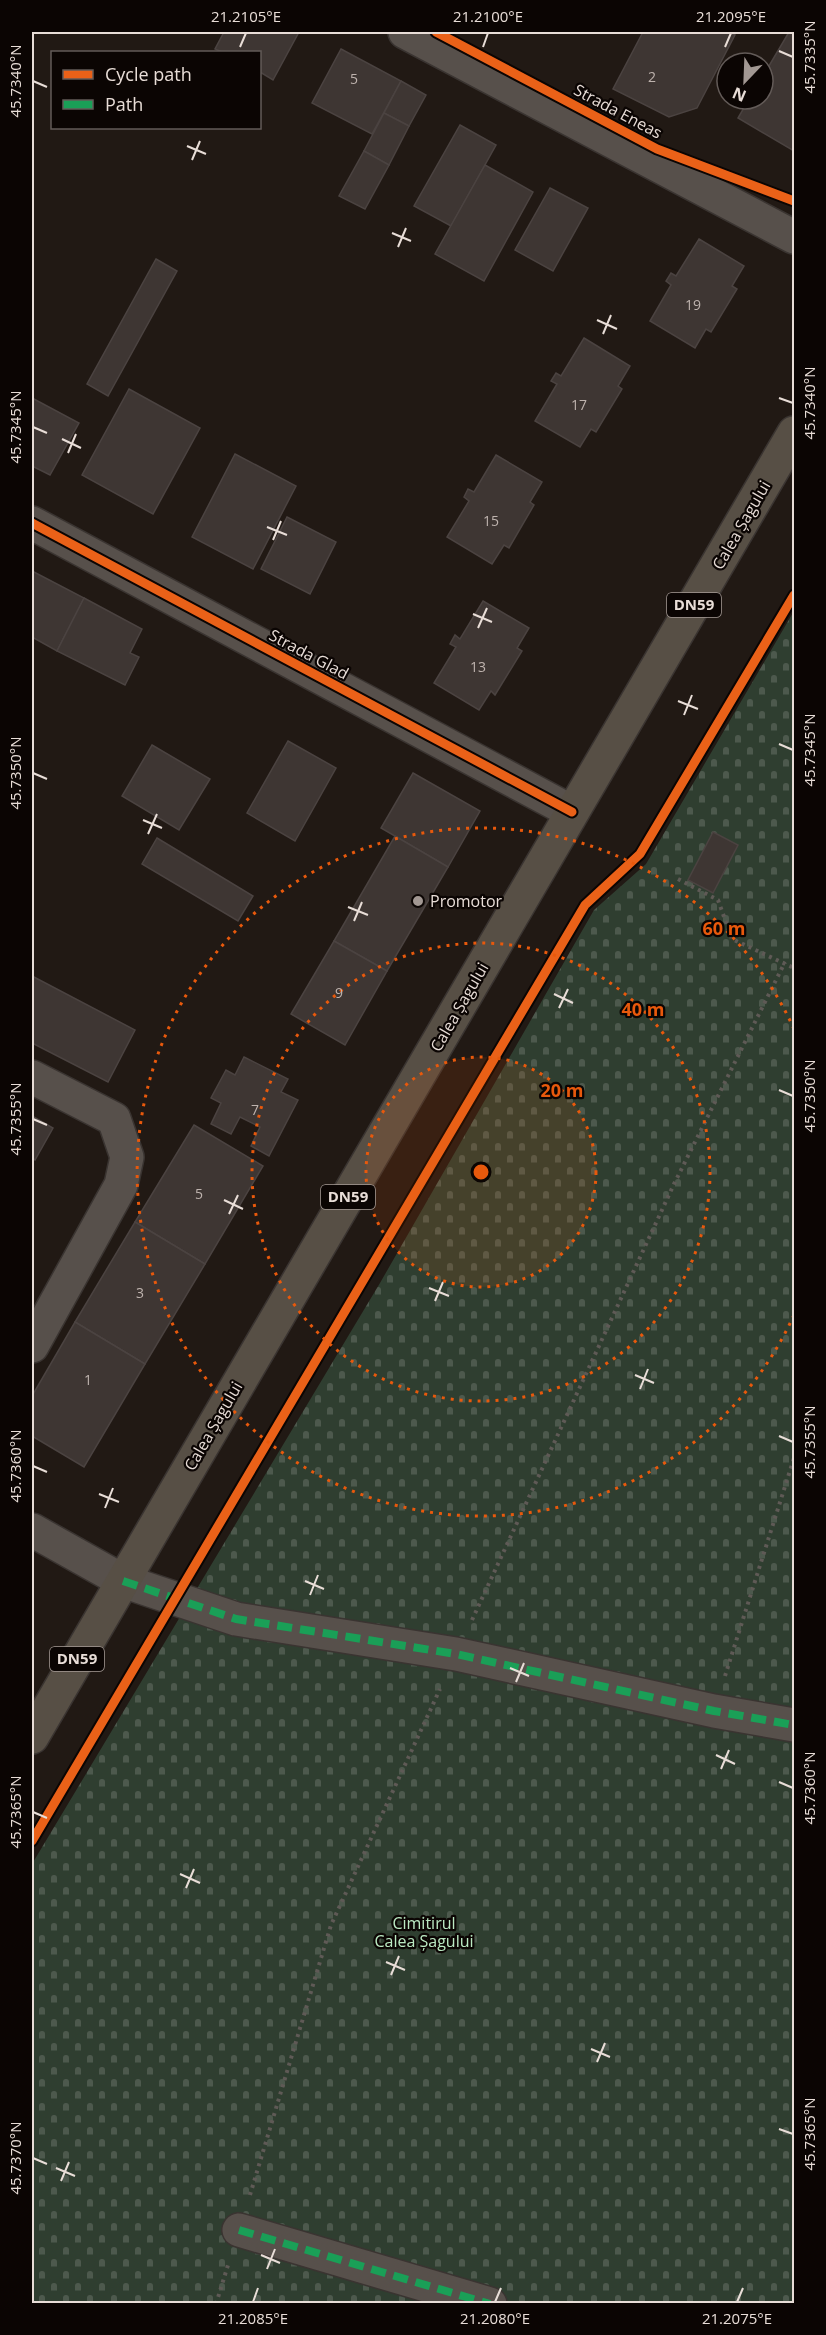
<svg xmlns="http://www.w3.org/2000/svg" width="826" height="2335" viewBox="0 0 826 2335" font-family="'Open Sans',sans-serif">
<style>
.cemetery{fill:url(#cemetery-stones)}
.building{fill:#3e3633;stroke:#4b4341;stroke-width:1.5}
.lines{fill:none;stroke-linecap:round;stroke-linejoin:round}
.minor-casing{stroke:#3a3431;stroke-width:36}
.major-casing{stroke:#3a3431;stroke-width:36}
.path{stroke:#5f5a56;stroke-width:4;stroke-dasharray:3 4.5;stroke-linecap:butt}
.minor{stroke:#57504b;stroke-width:33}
.major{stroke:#574f45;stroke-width:33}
.quiet{stroke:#1a9f57;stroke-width:8;stroke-dasharray:15 8;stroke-linecap:butt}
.cycleway-casing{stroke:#0b0503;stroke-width:13}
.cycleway{stroke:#ea6118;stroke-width:9}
.ticks{fill:none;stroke:#e8ddd7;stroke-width:2}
.ring{fill:none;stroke:#e8590c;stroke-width:3;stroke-dasharray:3 6}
.poi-dot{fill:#a29893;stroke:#0b0503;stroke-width:2}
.labels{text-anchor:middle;stroke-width:4.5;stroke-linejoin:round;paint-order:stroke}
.number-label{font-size:14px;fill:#beb3ae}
.shield{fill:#0b0503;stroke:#a69c97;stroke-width:1.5}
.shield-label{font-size:15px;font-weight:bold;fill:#e8ddd7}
.street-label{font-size:16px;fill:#e8ddd7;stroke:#0b0503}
.poi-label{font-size:16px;fill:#e8ddd7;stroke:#0b0503;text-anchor:start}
.park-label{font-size:16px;fill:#bbeac3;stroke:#0b0503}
.centre{fill:#e8590c;stroke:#0b0503;stroke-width:3}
.ring-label{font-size:18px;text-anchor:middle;font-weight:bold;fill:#e8590c;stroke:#0b0503;stroke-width:4.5;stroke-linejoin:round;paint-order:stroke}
.neatline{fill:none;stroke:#e8ddd7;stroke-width:2}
.ticks-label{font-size:15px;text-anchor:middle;fill:#e8ddd7}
</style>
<defs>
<pattern id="cemetery-stones" width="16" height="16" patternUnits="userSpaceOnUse" patternTransform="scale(1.5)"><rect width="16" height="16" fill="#2f3e30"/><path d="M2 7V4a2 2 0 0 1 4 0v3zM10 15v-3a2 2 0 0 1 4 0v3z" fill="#4d594d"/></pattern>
</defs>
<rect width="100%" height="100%" fill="#211914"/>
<!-- cemetery -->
<polygon class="cemetery" points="794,611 794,2303 32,2304 32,1864 380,1283 594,910 646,864"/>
<!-- building -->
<g class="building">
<polygon points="224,32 299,32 273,80 260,72 260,52 222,52 215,49"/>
<polygon points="643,32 727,32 735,35 697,108 669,117 613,89"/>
<polygon points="789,32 794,32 794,151 738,118 749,99 763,99 763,76"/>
<polygon points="341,49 401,81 372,134 312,103"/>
<polygon points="401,81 426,95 409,126 384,113"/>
<polygon points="384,113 409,126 389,165 364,151"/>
<polygon points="460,125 496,145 451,226 414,206"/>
<polygon points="364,151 389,165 365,209 339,196"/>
<polygon points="485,165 533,192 484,281 435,254"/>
<polygon points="550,188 588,208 553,271 515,250"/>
<polygon points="699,239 744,266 732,286 737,289 711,332 706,329 695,348 650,321 671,285 666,281 671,273 676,276"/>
<polygon points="156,259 177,271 108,396 87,384"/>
<polygon points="584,338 630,366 618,386 622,389 596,432 591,429 580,447 535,421 557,384 551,381 556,373 561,376"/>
<polygon points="129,389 200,428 153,514 82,475"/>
<polygon points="32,398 79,423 50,475 32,466"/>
<polygon points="235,454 296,486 253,569 192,537"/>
<polygon points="496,455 542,482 530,502 534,505 509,548 504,545 492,564 447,537 469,501 464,497 468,489 474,492"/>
<polygon points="287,517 336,542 310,594 261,569"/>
<polygon points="32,571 84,598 57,651 32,637"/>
<polygon points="84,598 142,629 130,653 139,657 125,685 57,651"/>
<polygon points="483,601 529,628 517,648 522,651 495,695 491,691 479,710 434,683 456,647 450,644 455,635 460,639"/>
<polygon points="288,741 336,768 295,841 247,813"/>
<polygon points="152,745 210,779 179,830 122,796"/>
<polygon points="413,773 480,811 448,867 381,828"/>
<polygon points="713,832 738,845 713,893 688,880"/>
<polygon points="395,836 448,867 387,971 334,941"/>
<polygon points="157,838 253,896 238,921 142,864"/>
<polygon points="334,941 387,971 345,1045 291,1014"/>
<polygon points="32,976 135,1030 108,1082 32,1043"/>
<polygon points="244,1057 288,1079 281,1092 298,1100 269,1156 251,1146 260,1127 240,1117 231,1134 211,1124 221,1103 211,1098 226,1070 235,1075"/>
<polygon points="32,1116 53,1128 35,1160 32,1157"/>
<polygon points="194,1125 263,1166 205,1264 135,1222"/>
<polygon points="135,1222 205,1264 145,1364 75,1322"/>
<polygon points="75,1322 145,1364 84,1467 32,1436 32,1396"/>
</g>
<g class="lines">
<!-- minor casing -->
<g class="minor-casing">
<g id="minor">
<polyline points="405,32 794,237"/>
<polyline points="32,523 572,812"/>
<polyline points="32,1077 114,1119 127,1157 121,1185 32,1346"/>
<polyline points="32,1530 123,1581 236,1619 456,1654 714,1711 794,1725"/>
<polyline points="239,2230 490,2304"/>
</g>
</g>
<!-- major casing -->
<g class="major-casing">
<polyline id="major" points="32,1737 794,433"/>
</g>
<!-- path -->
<g class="path">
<polyline points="678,879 718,900 732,939 794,968"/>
<polyline points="472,1620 674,1184 785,962"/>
<polyline points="725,1676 794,1458"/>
<polyline points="250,2195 331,1925 440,1689"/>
<polyline points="216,2304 228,2265"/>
</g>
<!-- minor -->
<use href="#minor" class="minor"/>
<!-- major -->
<use href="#major" class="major"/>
<!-- quiet -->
<g class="quiet">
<polyline points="123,1581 236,1619 456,1654 714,1711 794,1725"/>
<polyline points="239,2230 490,2304"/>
</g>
<!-- cycleway casing -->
<g class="cycleway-casing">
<g id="cycleway">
<polyline points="436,32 657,149 794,201"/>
<polyline points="32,523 572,812"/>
<polyline points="32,1841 585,905 640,854 794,595"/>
</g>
</g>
<!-- cycleway -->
<use href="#cycleway" class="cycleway"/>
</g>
<!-- ticks -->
<path class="ticks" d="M240,47L246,33M483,47L488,33M725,47L731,33M779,51L793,57M33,81L47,87M187,146L206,154M192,160L200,141M392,233L411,241M398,247L406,228M597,320L617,329M603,334L611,315M779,398L793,403M33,427L47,433M62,439L81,448M68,453L76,434M267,527L287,535M273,540L281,521M473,614L492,622M478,628L487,608M678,701L698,709M684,715L692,695M779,744L793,750M33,773L47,779M143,820L162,828M148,834L157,814M348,907L368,915M354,921L362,902M554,994L573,1003M559,1008L568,989M779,1090L793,1096M33,1119L47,1125M224,1200L243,1209M229,1214L238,1195M429,1288L449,1296M435,1301L443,1282M635,1375L654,1383M640,1389L648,1369M779,1436L793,1442M33,1466L47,1472M99,1494L119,1502M105,1508L113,1488M305,1581L324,1589M310,1595L318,1575M510,1668L529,1676M516,1682L524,1663M716,1755L735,1764M721,1769L729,1750M779,1782L793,1788M33,1812L47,1818M180,1874L200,1883M186,1888L194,1869M386,1962L405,1970M391,1975L399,1956M591,2049L610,2057M597,2062L605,2043M779,2129L793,2134M33,2158L47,2164M56,2168L75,2176M61,2181L69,2162M261,2255L280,2263M267,2269L275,2249M253,2302L258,2288M495,2302L501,2288M737,2302L743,2288"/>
<!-- distance rings -->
<circle cx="481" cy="1172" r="115" fill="#e8590c" fill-opacity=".12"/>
<g class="ring">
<circle cx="481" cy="1172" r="115"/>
<circle cx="481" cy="1172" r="229"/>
<path d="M794 1315A344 344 0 1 1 794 1029"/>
</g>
<!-- markers -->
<circle class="poi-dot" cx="418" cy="901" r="6"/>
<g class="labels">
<!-- number labels -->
<g class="number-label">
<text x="652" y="82">2</text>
<text x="354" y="84">5</text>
<text x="693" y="310">19</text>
<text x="579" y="410">17</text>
<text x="491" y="526">15</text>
<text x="478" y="672">13</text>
<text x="339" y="998">9</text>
<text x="255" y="1115">7</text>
<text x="199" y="1199">5</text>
<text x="140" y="1298">3</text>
<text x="88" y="1385">1</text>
</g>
<!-- shield labels -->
<g class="shield">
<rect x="667" y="593" width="54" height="24" rx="4.5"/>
<rect x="321" y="1185" width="54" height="24" rx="4.5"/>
<rect x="50" y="1647" width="54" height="24" rx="4.5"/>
</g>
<g class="shield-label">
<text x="694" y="610">DN59</text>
<text x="348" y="1202">DN59</text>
<text x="77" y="1664">DN59</text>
</g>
<!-- street labels -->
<g class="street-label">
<text transform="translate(618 111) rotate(28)" y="6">Strada Eneas</text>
<text transform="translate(741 525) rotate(-60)" y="6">Calea Șagului</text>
<text transform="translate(309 654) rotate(28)" y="6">Strada Glad</text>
<text transform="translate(459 1007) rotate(-60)" y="6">Calea Șagului</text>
<text transform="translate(213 1426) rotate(-60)" y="6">Calea Șagului</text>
</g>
<!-- poi labels -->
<g class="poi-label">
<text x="430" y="907">Promotor</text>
</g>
<!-- park labels -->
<g class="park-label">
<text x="424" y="1929">Cimitirul<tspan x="424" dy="18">Calea Șagului</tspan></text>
</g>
</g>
<circle cx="481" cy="1172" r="9" class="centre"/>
<g class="ring-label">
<text x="724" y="935">60 m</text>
<text x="643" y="1016">40 m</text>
<text x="562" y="1097">20 m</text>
</g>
<!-- border -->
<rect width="826" height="2335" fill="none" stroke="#0b0503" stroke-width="66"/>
<!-- legend -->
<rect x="51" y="51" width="210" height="78" fill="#0b0503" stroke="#635b58" stroke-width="1.5"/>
<rect x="63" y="70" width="30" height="9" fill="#ea6118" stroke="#635b58" stroke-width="1.5"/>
<text x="105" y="81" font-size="18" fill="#e8ddd7">Cycle path</text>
<rect x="63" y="100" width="30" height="9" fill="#1a9f57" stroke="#635b58" stroke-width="1.5"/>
<text x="105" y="111" font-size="18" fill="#e8ddd7">Path</text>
<!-- north arrow -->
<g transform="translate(745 81) rotate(203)"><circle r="28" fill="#0b0503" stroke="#635b58" stroke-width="1.5"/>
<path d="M0-4.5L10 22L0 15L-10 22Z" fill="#a29893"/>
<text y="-9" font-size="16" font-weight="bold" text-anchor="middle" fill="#e8ddd7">N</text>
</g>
<rect x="33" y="33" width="760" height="2269" class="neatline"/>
<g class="ticks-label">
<text x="246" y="22">21.2105°E</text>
<text x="488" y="22">21.2100°E</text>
<text x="731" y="22">21.2095°E</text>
<text transform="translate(810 57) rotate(-90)" y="5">45.7335°N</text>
<text transform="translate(16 81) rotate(-90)" y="5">45.7340°N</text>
<text transform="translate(810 403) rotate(-90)" y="5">45.7340°N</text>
<text transform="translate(16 427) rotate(-90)" y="5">45.7345°N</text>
<text transform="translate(810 750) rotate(-90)" y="5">45.7345°N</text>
<text transform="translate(16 773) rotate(-90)" y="5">45.7350°N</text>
<text transform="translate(810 1096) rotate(-90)" y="5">45.7350°N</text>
<text transform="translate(16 1119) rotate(-90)" y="5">45.7355°N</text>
<text transform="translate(810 1442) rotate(-90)" y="5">45.7355°N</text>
<text transform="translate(16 1466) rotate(-90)" y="5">45.7360°N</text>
<text transform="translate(810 1788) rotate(-90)" y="5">45.7360°N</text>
<text transform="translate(16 1812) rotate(-90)" y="5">45.7365°N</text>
<text transform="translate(810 2134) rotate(-90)" y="5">45.7365°N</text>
<text transform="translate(16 2158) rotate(-90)" y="5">45.7370°N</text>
<text x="253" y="2324">21.2085°E</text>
<text x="495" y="2324">21.2080°E</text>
<text x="737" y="2324">21.2075°E</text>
</g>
</svg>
